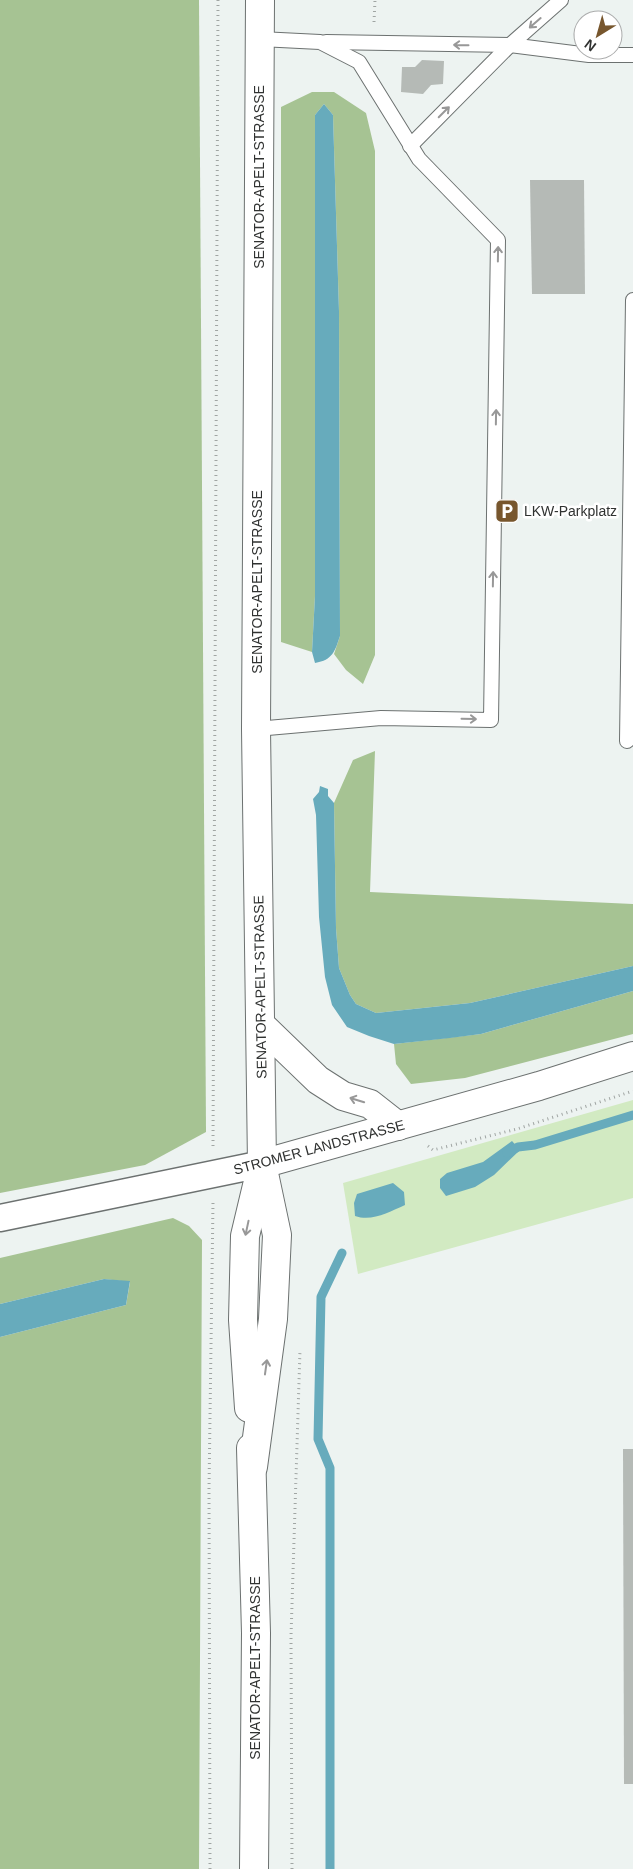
<svg xmlns="http://www.w3.org/2000/svg" width="633" height="1869" viewBox="0 0 633 1869" font-family="Arial,sans-serif">
<style>
.green{fill:#d2eac2}
.forest{fill:#a6c393}
.water{fill:#67abbc}
.lines{fill:none;stroke-linecap:round;stroke-linejoin:round}
.stream{stroke:#67abbc;stroke-width:9}
.building{fill:#b5bab6}
.lane-casing{stroke:#6c7170;stroke-width:16}
.street-casing{stroke:#6c7170;stroke-width:29}
.secondary-casing{stroke:#6c7170;stroke-width:30}
.path{stroke:#a0a5a3;stroke-width:3;stroke-dasharray:1 4;stroke-linecap:butt}
.lane{stroke:#fff;stroke-width:14}
.street{stroke:#fff;stroke-width:26}
.secondary{stroke:#fff;stroke-width:28}
.oneway{stroke:#989898}
.labels{text-anchor:middle;stroke-width:5;stroke-linejoin:round;paint-order:stroke}
.street-label{font-size:14px;fill:#303231;stroke:#fff}
.poi-label{font-size:14px;fill:#303231;stroke:#fff;text-anchor:start}
</style>
<rect width="100%" height="100%" fill="#edf3f1"/>
<!-- green -->
<polygon class="green" points="633,1100 633,1198 358,1274 343,1183"/>
<!-- forest -->
<g class="forest">
<polygon points="0,0 199,0 206,1132 145,1165 0,1193"/>
<polygon points="312,92 334,92 366,113 375,151 375,655 363,684 346,670 334,654 340,636 339,311 333,115 324,104 315,115 315,596 312,652 281,642 281,107"/>
<polygon points="375,751 370,892 633,904 633,966 470,1003 376,1013 356,1004 350,995 339,968 336,928 334,803 353,760"/>
<polygon points="633,991 633,1034 465,1078 411,1084 396,1064 394,1044 481,1034"/>
<polygon points="173,1218 189,1226 202,1240 199,1869 0,1869 0,1337 126,1305 130,1282 104,1279 0,1304 0,1258"/>
</g>
<!-- water -->
<g class="water">
<path d="M324,104L333,115L339,311L340,636C335,651 333,660 315,663L312,652L315,596V115Z"/>
<polygon points="320,786 328,789 328,796 334,803 336,928 339,968 350,995 356,1004 376,1013 470,1003 633,966 633,991 481,1034 450,1038 394,1044 369,1036 347,1027 332,1005 325,977 319,917 316,815 313,799 319,792"/>
<polygon points="512,1141 520,1150 494,1175 475,1187 446,1196 440,1188 440,1179 447,1173 483,1162"/>
<path d="M393,1183L404,1192L405,1205C389,1212 372,1222 355,1216L354,1203L357,1194Z"/>
<polygon points="104,1279 130,1281 126,1305 0,1337 0,1304"/>
</g>
<g class="lines">
<!-- stream -->
<g class="stream">
<polyline points="507,1153 518,1147 535,1145 633,1115"/>
<polyline points="330,1869 330,1468 318,1439 321,1297 342,1253"/>
</g>
</g>
<!-- building -->
<g class="building">
<polygon points="422,60 444,61 443,84 431,85 423,94 401,92 402,67 415,67"/>
<polygon points="530,180 584,180 585,294 532,294"/>
<polygon points="623,1449 633,1449 633,1784 624,1784"/>
</g>
<g class="lines">
<!-- lane casing -->
<g class="lane-casing">
<g id="lane">
<polyline points="326,42 510,45 589,55 633,55"/>
<polyline points="410,146 510,45 561,0"/>
<polyline points="256,729 381,718 491,720 498,240 419,159 359,62 320,42 260,39"/>
<polyline points="627,741 633,300"/>
</g>
</g>
<!-- street casing -->
<g class="street-casing">
<polyline id="street" points="0,1218 262,1164"/>
</g>
<!-- secondary casing -->
<g class="secondary-casing">
<g id="secondary">
<polyline points="261,1025 318,1080 343,1096 370,1104 398,1126"/>
<polyline points="262,1164 539,1086 633,1056"/>
<polyline points="249,1408 243,1320 245,1236 260,1173"/>
<polyline points="251,1448 256,1633 254,1869"/>
<polyline points="253,1467 273,1319 277,1235 262,1164 256,729 260,0"/>
</g>
</g>
<!-- path -->
<g class="path">
<polyline points="374,22 375,0"/>
<polyline points="213,1146 218,0"/>
<polyline points="428,1146 433,1150 517,1129 633,1091"/>
<polyline points="210,1869 209,1489 213,1202"/>
<polyline points="292,1869 291,1636 300,1350"/>
</g>
<!-- lane -->
<use href="#lane" class="lane"/>
<!-- street -->
<use href="#street" class="street"/>
<!-- secondary -->
<use href="#secondary" class="secondary"/>
</g>
<!-- one-way arrows -->
<defs><path id="oneway-shaft" d="M-6 0H5M1.5-3L5.5 0L1.5 3" fill="none" stroke-width="1.6" stroke-linecap="round" stroke-linejoin="round" transform="scale(1.25)"/></defs>
<g class="oneway">
<use href="#oneway-shaft" transform="translate(535 23) rotate(139)"/>
<use href="#oneway-shaft" transform="translate(461 45) rotate(-179)"/>
<use href="#oneway-shaft" transform="translate(444 112) rotate(-45)"/>
<use href="#oneway-shaft" transform="translate(498 254) rotate(-89)"/>
<use href="#oneway-shaft" transform="translate(496 417) rotate(-89)"/>
<use href="#oneway-shaft" transform="translate(493 579) rotate(-89)"/>
<use href="#oneway-shaft" transform="translate(469 719) rotate(1)"/>
<use href="#oneway-shaft" transform="translate(357 1100) rotate(-163)"/>
<use href="#oneway-shaft" transform="translate(247 1228) rotate(102)"/>
<use href="#oneway-shaft" transform="translate(266 1367) rotate(-82)"/>
</g>
<!-- icons -->
<defs>
<g id="parking-square" transform="scale(1.25)"><rect x="-9" y="-9" width="18" height="18" rx="4" fill="#77562d" stroke="#fff"/><path d="M-3.5-5.5H1a3.5 3.5 0 0 1 0 7H-1V5.5H-3.5ZM-1-3.4V-.6H.8a1.4 1.4 0 0 0 0-2.8Z" fill="#fff"/></g>
</defs>
<g fill-rule="evenodd">
<use href="#parking-square" x="507" y="511"/>
</g>
<g class="labels">
<!-- street labels -->
<g class="street-label">
<text transform="translate(259 177) rotate(-90)" y="5">SENATOR-APELT-STRASSE</text>
<text transform="translate(257 582) rotate(-90)" y="5">SENATOR-APELT-STRASSE</text>
<text transform="translate(260 987) rotate(-91)" y="5">SENATOR-APELT-STRASSE</text>
<text transform="translate(319 1147) rotate(-15)" y="5">STROMER LANDSTRASSE</text>
<text transform="translate(255 1668) rotate(-90)" y="5">SENATOR-APELT-STRASSE</text>
</g>
<!-- poi labels -->
<g class="poi-label">
<text x="524" y="516">LKW-Parkplatz</text>
</g>
</g>
<!-- north arrow -->
<g transform="translate(598 35) rotate(217)"><circle r="24" fill="#ffffff" stroke="#acadad"/>
<path d="M0-4L9 19L0 12L-9 19Z" fill="#77562d"/>
<text y="-8" font-size="14" font-weight="bold" text-anchor="middle" fill="#303231">N</text>
</g>
</svg>
